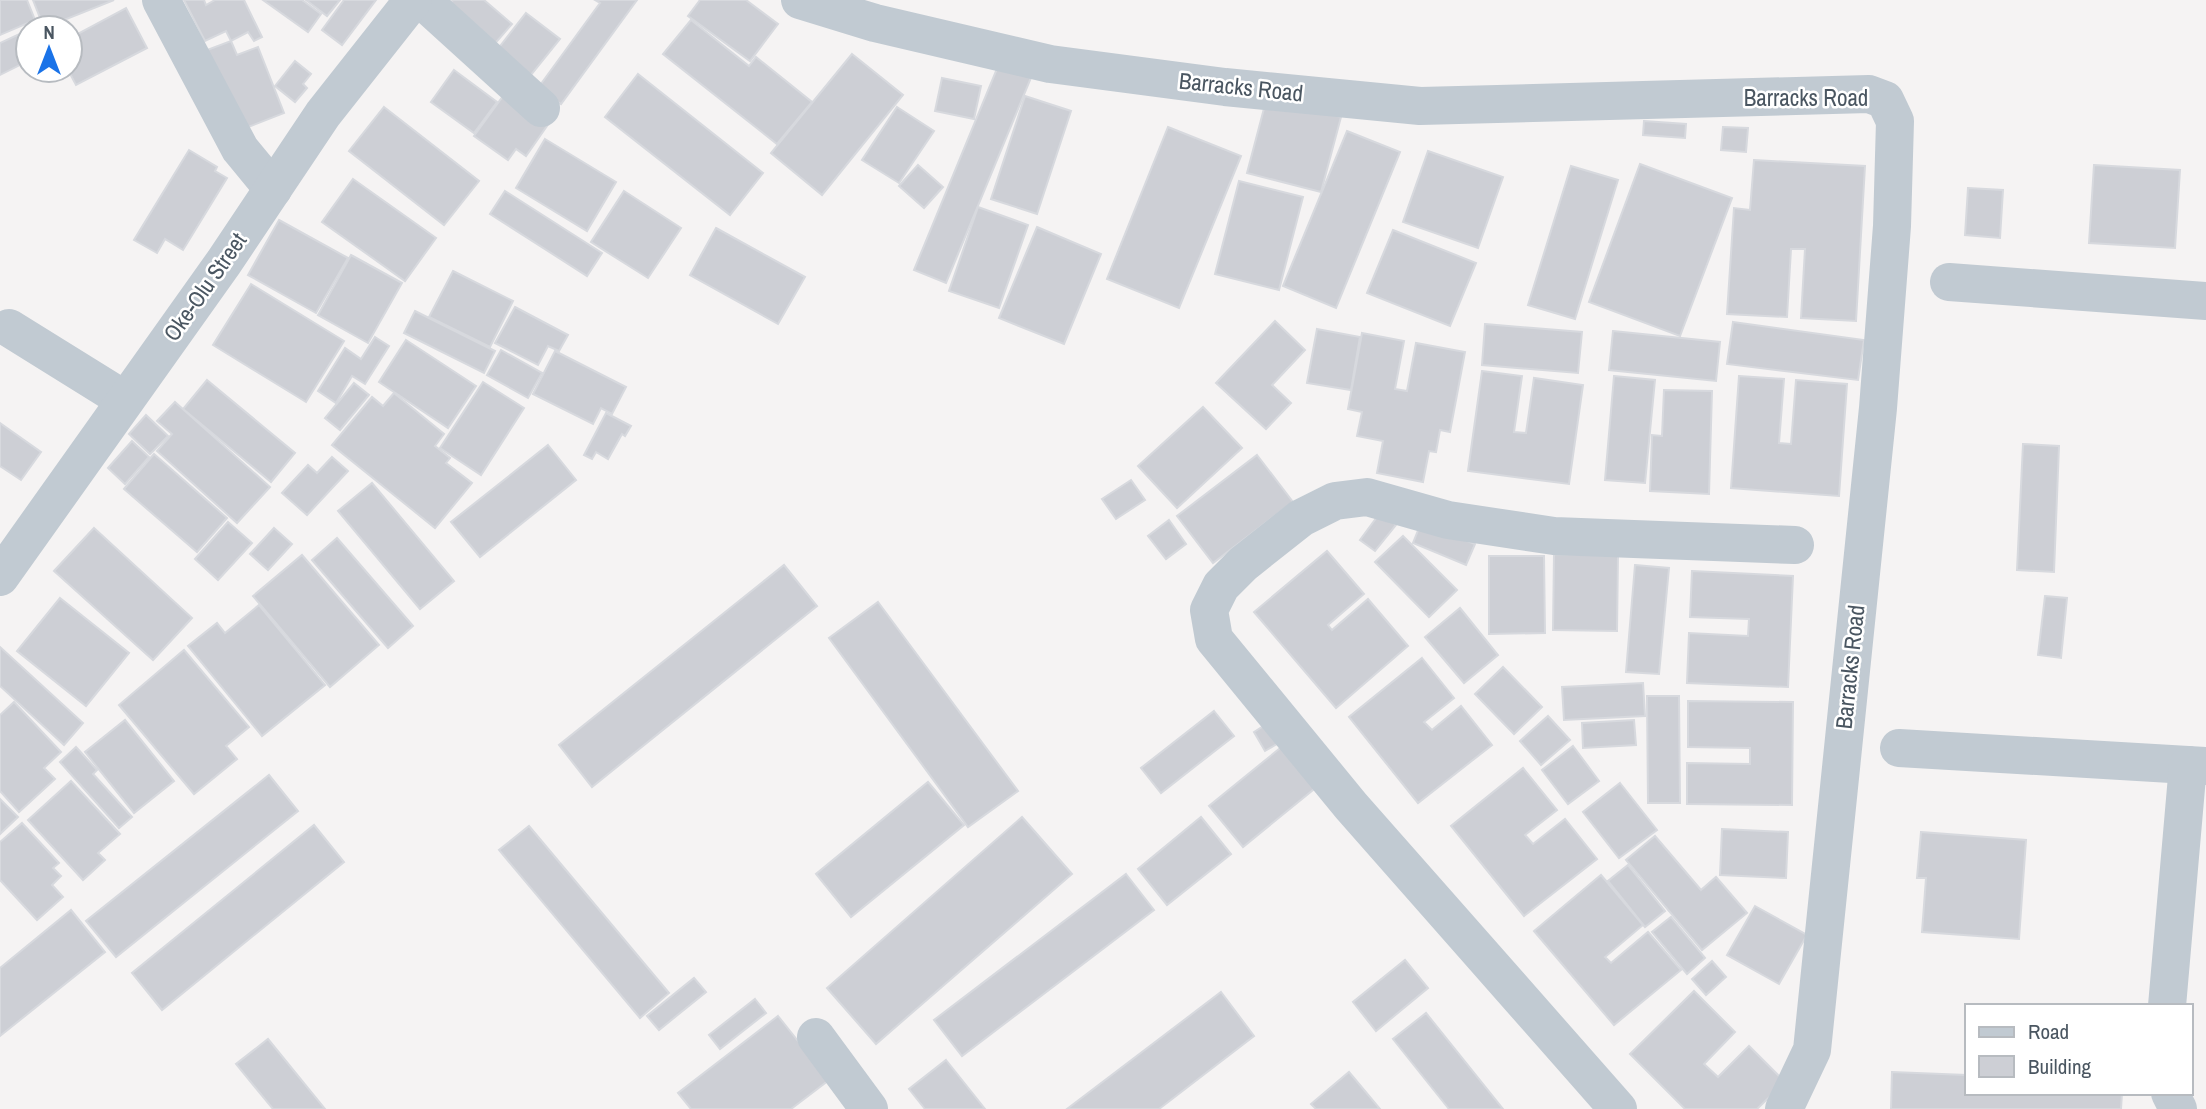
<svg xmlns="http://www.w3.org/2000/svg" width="2206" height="1109" viewBox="0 0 2206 1109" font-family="'Archivo Narrow',sans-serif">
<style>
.building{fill:#cdcfd5;stroke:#d7d9de;stroke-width:2}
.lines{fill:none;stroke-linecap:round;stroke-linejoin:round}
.minor{stroke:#c1cad2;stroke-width:38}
.labels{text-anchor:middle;stroke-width:5;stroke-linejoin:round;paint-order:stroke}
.street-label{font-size:23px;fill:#4a5661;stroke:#fff}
</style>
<rect width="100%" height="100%" fill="#f5f3f3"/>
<!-- building -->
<g class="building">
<polygon points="0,0 27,0 35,20 0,35"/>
<polygon points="33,0 114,0 44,28"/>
<polygon points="184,0 204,0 206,5 215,0 244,0 262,37 254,41 248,32 231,41 226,31 205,41"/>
<polygon points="263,0 302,0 321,14 308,32"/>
<polygon points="306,0 340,0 327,16"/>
<polygon points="344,0 376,0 342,45 322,30"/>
<polygon points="453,0 484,0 512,24 491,48 445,9"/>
<polygon points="595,0 637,0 561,104 538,88 600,3"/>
<polygon points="700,0 746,0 778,24 750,61 688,16"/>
<polygon points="126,8 147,48 76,85 68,70 70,70 70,38"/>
<polygon points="526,13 560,39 531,75 497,50"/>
<polygon points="691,20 749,66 756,57 812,102 777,144 663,54"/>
<polygon points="28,30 28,61 0,75 0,43"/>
<polygon points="231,41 237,55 258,47 284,113 238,131 207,50"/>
<polygon points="852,54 903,95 822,195 771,153"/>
<polygon points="1003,54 1035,68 946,283 914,270"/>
<polygon points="295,61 311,74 303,84 307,88 295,102 275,86"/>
<polygon points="454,70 497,102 474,133 431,102"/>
<polygon points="638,74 763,173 730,215 605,117"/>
<polygon points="942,78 981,86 974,119 935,111"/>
<polygon points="503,96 549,123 526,156 516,149 508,160 474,136"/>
<polygon points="1025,96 1071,111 1037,214 991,199"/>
<polygon points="1267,97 1341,117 1321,192 1247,173"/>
<polygon points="384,107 479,181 444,225 349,151"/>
<polygon points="897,107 934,131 899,183 862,160"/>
<polygon points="1644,121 1686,124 1685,138 1643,135"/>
<polygon points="1168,127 1241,156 1179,308 1107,279"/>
<polygon points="1723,127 1748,128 1746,152 1721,150"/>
<polygon points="1347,131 1400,152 1336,308 1283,286"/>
<polygon points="545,139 616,182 587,231 516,188"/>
<polygon points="189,150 217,167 215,171 227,178 183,250 165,239 157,253 134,240"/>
<polygon points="1428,151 1503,177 1478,248 1403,222"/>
<polygon points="1754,160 1865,166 1856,321 1801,318 1805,249 1791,249 1787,317 1727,314 1734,208 1750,210"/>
<polygon points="1640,164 1732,198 1680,336 1589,302"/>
<polygon points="918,165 943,187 924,208 899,186"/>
<polygon points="2094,165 2180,170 2175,248 2089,243"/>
<polygon points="1571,166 1618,180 1575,319 1528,305"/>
<polygon points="353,179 436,238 405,281 322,222"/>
<polygon points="1239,181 1303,197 1279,290 1215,274"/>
<polygon points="1968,188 2003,190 2000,238 1965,235"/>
<polygon points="505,191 602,253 587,276 490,214"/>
<polygon points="624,191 681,228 648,278 591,242"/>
<polygon points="978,207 1028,225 999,308 949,291"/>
<polygon points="279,220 348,258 316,313 248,275"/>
<polygon points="1037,227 1101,254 1064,344 999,318"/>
<polygon points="716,228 805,277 778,324 690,275"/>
<polygon points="1393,230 1476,263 1450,326 1367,293"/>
<polygon points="351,255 402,283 368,343 318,315"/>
<polygon points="453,271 513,301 490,347 429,317"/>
<polygon points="251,284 344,341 306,402 213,345"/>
<polygon points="515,307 568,335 559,351 548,346 538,365 495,343"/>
<polygon points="415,311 495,351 484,373 404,333"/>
<polygon points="1275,321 1305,350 1272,385 1291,403 1266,429 1216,383"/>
<polygon points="1733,322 1864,340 1858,380 1727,364"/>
<polygon points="1485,324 1582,332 1578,373 1482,365"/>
<polygon points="1317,329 1360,337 1351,390 1307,383"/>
<polygon points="1613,331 1720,342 1716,381 1609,370"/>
<polygon points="1362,333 1404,341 1395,389 1407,391 1416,343 1465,352 1450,432 1440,430 1436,452 1429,451 1423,482 1377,473 1383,441 1357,436 1362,412 1348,409"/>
<polygon points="375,337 389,346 365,384 352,376 336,403 318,391 345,348 361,359"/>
<polygon points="406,340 476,386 448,428 379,382"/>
<polygon points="501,350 542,373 528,398 487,375"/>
<polygon points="555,351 626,387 612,414 601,408 593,424 533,394"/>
<polygon points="1482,371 1522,376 1514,432 1526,433 1534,378 1583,385 1569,484 1468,471"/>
<polygon points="1614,376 1655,380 1645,483 1605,480"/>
<polygon points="1739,376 1784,379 1779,443 1791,444 1796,380 1847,384 1839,496 1731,488"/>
<polygon points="207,380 295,453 271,482 183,409"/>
<polygon points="483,382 524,408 481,475 440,448"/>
<polygon points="354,383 369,395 340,430 325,418"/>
<polygon points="1664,390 1712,391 1709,494 1650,491 1652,435 1662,436"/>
<polygon points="394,393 444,434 435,446 450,458 446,463 472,483 435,528 332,445 372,397 383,406"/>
<polygon points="175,402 270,487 237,523 157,451 172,434 157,421"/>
<polygon points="1203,407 1242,448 1177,508 1138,466"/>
<polygon points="606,413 631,426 625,436 622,434 608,459 596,452 592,459 584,455"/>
<polygon points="146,415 168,436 150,454 129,434"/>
<polygon points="0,423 41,452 21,480 0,466"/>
<polygon points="132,441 149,457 125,484 108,468"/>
<polygon points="2023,444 2059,446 2054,572 2017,570"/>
<polygon points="548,445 576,480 480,557 451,522"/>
<polygon points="154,454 227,518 197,552 124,489"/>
<polygon points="1257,455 1293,502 1213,563 1177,516"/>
<polygon points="332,457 348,471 307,515 282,493 308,465 317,473"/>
<polygon points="1131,480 1145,500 1116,519 1102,499"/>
<polygon points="372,483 454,581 420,609 338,511"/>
<polygon points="1380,513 1396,525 1375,551 1360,540"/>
<polygon points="1169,520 1186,544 1166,559 1148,536"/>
<polygon points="228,522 252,543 218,580 195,559"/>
<polygon points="1421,523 1475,544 1466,565 1413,543"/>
<polygon points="94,528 192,618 153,660 54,571"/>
<polygon points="274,528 292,544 268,570 250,554"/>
<polygon points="1403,536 1457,590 1429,617 1375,562"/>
<polygon points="337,538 413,626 388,648 312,560"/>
<polygon points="1327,551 1364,594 1328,625 1332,630 1368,599 1408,646 1336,708 1254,612"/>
<polygon points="1554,554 1618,555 1617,631 1553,630"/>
<polygon points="302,555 379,645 330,687 253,596"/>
<polygon points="1489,556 1544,556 1545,633 1489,634"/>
<polygon points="784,565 817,606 592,787 559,745"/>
<polygon points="1635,565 1669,568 1659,674 1626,672"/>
<polygon points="1692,571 1793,576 1788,687 1687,683 1689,633 1748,636 1749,619 1690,617"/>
<polygon points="2045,596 2067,598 2061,658 2038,655"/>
<polygon points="60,598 129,653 86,706 17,651"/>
<polygon points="878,602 1018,791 968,827 829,638"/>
<polygon points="259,605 325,685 262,736 188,646 217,623 225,633"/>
<polygon points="1460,608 1498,655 1464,683 1425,637"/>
<polygon points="0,647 83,723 64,745 0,686"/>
<polygon points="184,650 249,727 226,746 237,759 194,794 119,705"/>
<polygon points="1422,658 1454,698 1424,722 1432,730 1461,706 1492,745 1418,803 1349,717"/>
<polygon points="1503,667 1542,707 1514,734 1475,694"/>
<polygon points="1643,683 1645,716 1564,720 1562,687"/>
<polygon points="1647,696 1679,696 1680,803 1648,803"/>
<polygon points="1688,701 1793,702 1792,805 1687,804 1687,763 1750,764 1750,748 1688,747"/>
<polygon points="14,702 61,752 44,768 55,779 19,812 0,791 0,715"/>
<polygon points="1214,711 1234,736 1161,793 1141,768"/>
<polygon points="1548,716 1570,740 1541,765 1520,741"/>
<polygon points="125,720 174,781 134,813 85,752"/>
<polygon points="1634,720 1636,745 1583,748 1582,723"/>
<polygon points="1270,722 1282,741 1265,751 1254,732"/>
<polygon points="1290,740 1324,781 1243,847 1209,806"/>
<polygon points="1573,746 1599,781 1568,804 1542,770"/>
<polygon points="76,747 97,770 93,774 132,817 119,828 60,762"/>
<polygon points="1523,768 1557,810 1525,835 1533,844 1565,819 1597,859 1524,916 1451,826"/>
<polygon points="269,775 298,811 116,957 86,921"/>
<polygon points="71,781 120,834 98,853 105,860 83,880 28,820"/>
<polygon points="928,782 964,825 851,917 816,874"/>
<polygon points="1620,783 1657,830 1619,858 1583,812"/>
<polygon points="0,799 18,817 0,834"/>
<polygon points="1022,817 1072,874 876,1044 827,988"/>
<polygon points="1201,817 1231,854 1167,905 1138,869"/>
<polygon points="22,823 59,863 53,868 61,876 52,885 63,897 37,920 0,880 0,842"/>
<polygon points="314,825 344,862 162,1010 132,973"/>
<polygon points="529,826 669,993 640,1018 499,850"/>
<polygon points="1722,829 1788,832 1786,878 1720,875"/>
<polygon points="1921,832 2026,840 2019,939 1922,932 1926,878 1917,878"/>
<polygon points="1655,836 1701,890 1716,877 1747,913 1702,950 1626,860"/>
<polygon points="1628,865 1665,911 1645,927 1608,881"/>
<polygon points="1126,874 1154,910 962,1056 934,1020"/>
<polygon points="1601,875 1643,925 1605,957 1611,963 1648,932 1681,970 1614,1025 1534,931"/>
<polygon points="1755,906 1807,935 1779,984 1727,955"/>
<polygon points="71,910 105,952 0,1036 0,968"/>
<polygon points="1671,917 1705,958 1687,974 1652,932"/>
<polygon points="1405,960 1428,988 1376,1031 1353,1002"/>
<polygon points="1712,961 1726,977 1706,995 1692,979"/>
<polygon points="694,978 706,992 659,1030 647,1016"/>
<polygon points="1694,991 1735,1032 1704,1064 1718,1077 1749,1046 1785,1082 1757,1109 1685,1109 1630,1054"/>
<polygon points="1221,992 1254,1036 1159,1109 1067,1109"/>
<polygon points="755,999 766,1013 720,1049 709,1035"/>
<polygon points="1426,1013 1503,1109 1449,1109 1393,1039"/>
<polygon points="778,1016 829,1080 791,1109 691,1109 678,1093"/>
<polygon points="268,1039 325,1109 273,1109 236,1064"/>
<polygon points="946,1060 985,1109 925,1109 909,1089"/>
<polygon points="1349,1072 1380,1109 1316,1109 1311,1104"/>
<polygon points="1892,1072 1966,1075 1966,1093 2122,1093 2121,1109 1891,1109"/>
</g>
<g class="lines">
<!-- minor -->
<g class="minor">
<polyline points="161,0 240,149 273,189"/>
<polyline points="422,0 541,108"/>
<polyline points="800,0 875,23 1050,64 1225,87 1420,106 1869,94 1885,100 1895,121 1892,226 1878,408 1812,1050 1784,1109"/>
<polyline points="1949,282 2206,301"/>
<polyline points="9,328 125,400"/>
<polyline points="0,577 224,262 323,114 413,0"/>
<polyline points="1899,748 2188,765"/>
<polyline points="2167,1006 2188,765 2206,766"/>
<polyline points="816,1037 869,1109"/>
<polyline points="2170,1093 2178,1109"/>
<polyline points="1618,1109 1351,806 1214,639 1209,610 1221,586 1243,564 1301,518 1335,501 1367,497 1448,520 1554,536 1795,545"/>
</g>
</g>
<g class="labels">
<!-- street labels -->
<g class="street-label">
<text transform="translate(1241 87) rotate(6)" y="8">Barracks Road</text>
<text x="1806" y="106">Barracks Road</text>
<text transform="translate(205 287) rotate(-55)" y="8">Oke-Olu Street</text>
<text transform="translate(1850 667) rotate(-84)" y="8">Barracks Road</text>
</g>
</g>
<!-- legend -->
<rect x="1965" y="1004" width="228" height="91" fill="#ffffff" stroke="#b7bbc0" stroke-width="2"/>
<rect x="1979" y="1027" width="35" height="10" fill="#c1cad2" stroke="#b7bbc0" stroke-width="2"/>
<text x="2028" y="1039" font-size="21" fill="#4a5661">Road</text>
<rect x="1979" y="1056" width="35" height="21" fill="#cdcfd5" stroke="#b7bbc0" stroke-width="2"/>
<text x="2028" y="1074" font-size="21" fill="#4a5661">Building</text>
<!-- north arrow -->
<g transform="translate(49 49)"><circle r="33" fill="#ffffff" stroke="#b7bbc0" stroke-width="2"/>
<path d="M0-5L12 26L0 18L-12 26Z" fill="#1a73e8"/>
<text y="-10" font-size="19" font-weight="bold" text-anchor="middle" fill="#4a5661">N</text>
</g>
</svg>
